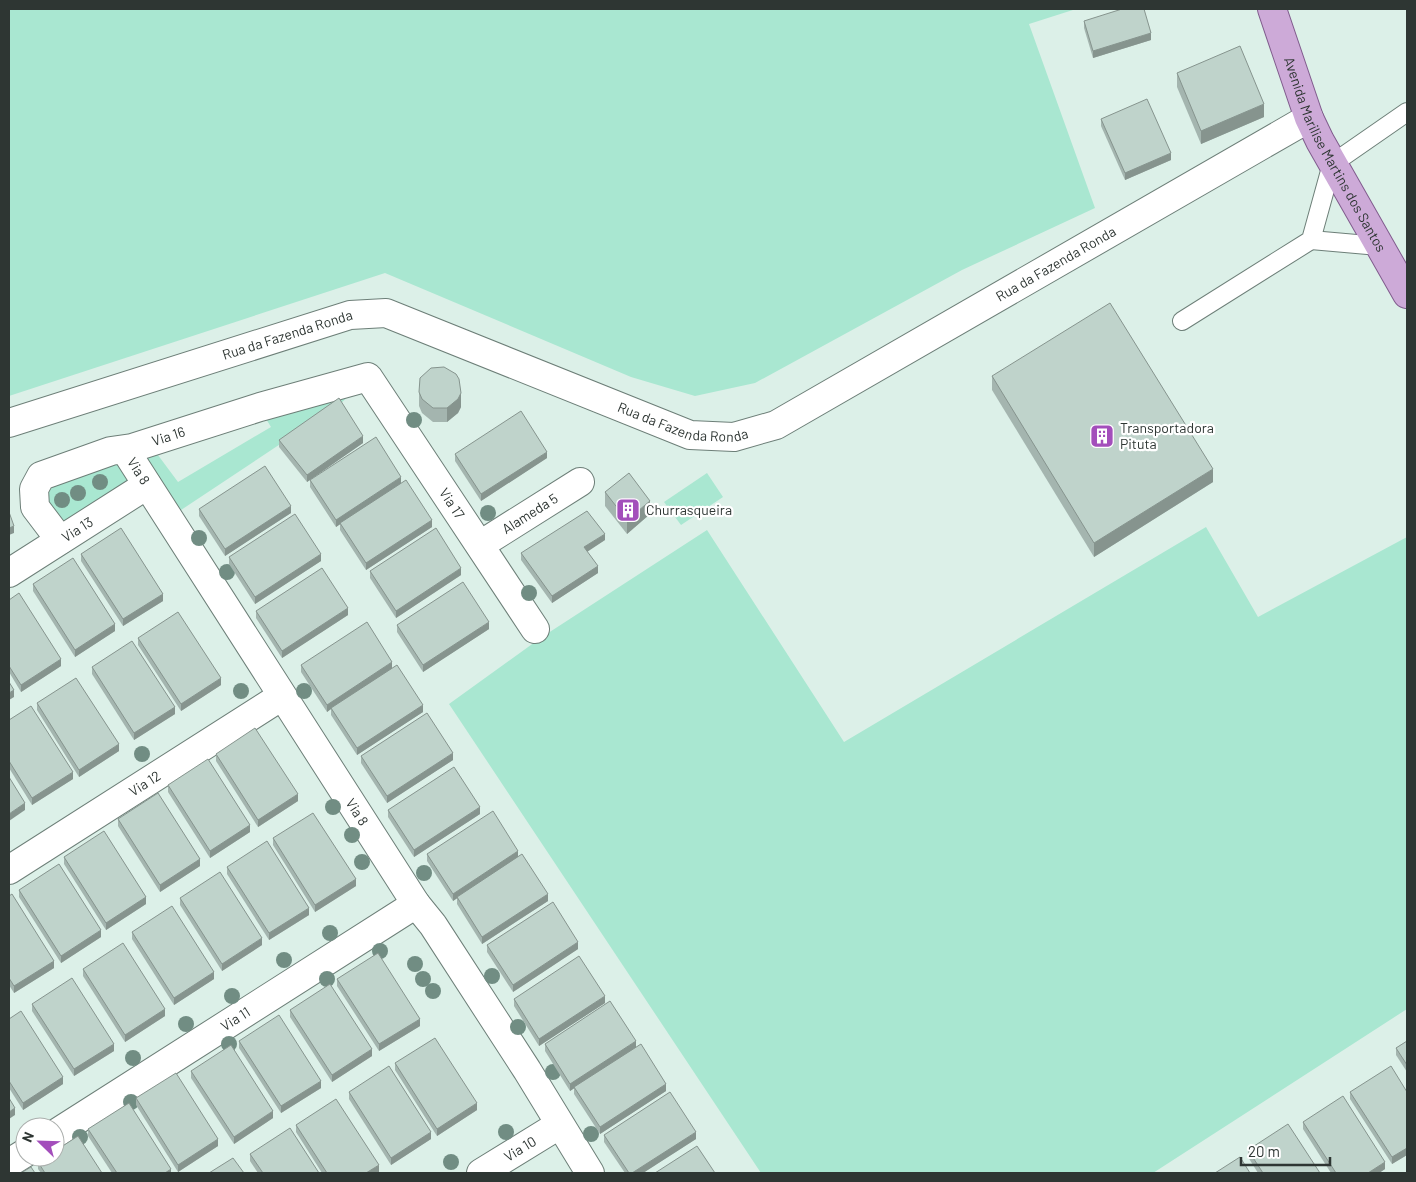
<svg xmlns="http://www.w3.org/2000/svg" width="1416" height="1182" viewBox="0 0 1416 1182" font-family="Barlow,sans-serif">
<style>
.green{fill:#a9e7d1}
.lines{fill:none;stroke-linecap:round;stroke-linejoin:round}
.lane-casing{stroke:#6d7f78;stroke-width:20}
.street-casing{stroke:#6d7f78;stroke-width:30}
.secondary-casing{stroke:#6d7f78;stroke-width:30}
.primary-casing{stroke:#805c8d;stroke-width:30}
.lane{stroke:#fff;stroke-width:18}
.street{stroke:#fff;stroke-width:28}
.secondary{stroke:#fff;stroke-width:28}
.primary{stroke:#cdaad8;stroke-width:28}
.tree{fill:#718d83}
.wall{fill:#a4b5af}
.shaded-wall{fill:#86948e}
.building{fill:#bfd3cb;stroke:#86948e}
.labels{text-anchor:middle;stroke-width:4.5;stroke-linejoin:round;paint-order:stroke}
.street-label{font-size:14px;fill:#2e3633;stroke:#fff}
.poi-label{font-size:14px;fill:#2e3633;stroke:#fff;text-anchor:start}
</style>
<rect width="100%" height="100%" fill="#dcf0e8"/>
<!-- green -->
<g class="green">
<polygon points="9,9 1076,9 1029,24 1095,208 962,270 755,383 695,396 631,377 385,273 9,396"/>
<polygon points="368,378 339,405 175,514 133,449 149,443 178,482 271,427 260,409"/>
<polygon points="106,452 147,484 61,527 34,488"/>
<polygon points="707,473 723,497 681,525 664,502"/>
<polygon points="1206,527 1258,617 1407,537 1407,1009 1153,1173 761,1173 449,704 542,637 707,530 844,742"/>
</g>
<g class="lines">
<!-- lane casing -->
<g class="lane-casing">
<g id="lane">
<polyline points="1311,240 1379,246"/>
<polyline points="1182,321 1311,240 1332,164 1407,112"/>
</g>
</g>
<!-- street casing -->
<g class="street-casing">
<g id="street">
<path id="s1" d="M125,450L416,904L433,925L527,1070L590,1173"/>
<path id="s2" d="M60,540L35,507L34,489L41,476L111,451L132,448L260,407L368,377L535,629"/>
<path id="s3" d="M480,545L580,482"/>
<path id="s4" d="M9,573L147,485"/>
<path id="s5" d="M9,870L282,696"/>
<path id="s6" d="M55,1134L416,904"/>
<polyline points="9,1163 25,1153"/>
<path id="s7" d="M481,1173L559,1125"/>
</g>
</g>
<!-- secondary casing -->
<g class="secondary-casing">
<g id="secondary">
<path id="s8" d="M9,423L350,315L386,313L690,435L734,437L776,425L1309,118"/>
</g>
</g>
<!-- primary casing -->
<g class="primary-casing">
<g id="primary">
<path id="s9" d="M1272,9L1309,118L1320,141L1407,294"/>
</g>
</g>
<!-- lane -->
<use href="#lane" class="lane"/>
<!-- street -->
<use href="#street" class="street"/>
<!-- secondary -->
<use href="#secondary" class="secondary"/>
<!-- primary -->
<use href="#primary" class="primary"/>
</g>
<!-- trees -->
<g class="tree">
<circle cx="414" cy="420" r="8"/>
<circle cx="100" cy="482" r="8"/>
<circle cx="78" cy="493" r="8"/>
<circle cx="62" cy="500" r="8"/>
<circle cx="488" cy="513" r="8"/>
<circle cx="199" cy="538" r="8"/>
<circle cx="227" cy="572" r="8"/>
<circle cx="529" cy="593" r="8"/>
<circle cx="241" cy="691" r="8"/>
<circle cx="304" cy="691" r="8"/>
<circle cx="142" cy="754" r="8"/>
<circle cx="333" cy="807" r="8"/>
<circle cx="352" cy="835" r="8"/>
<circle cx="362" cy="862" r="8"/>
<circle cx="424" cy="873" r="8"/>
<circle cx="330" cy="933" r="8"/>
<circle cx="380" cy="951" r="8"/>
<circle cx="284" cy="960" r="8"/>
<circle cx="415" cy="964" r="8"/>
<circle cx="492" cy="976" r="8"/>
<circle cx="327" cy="979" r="8"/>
<circle cx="423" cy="979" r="8"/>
<circle cx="433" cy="991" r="8"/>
<circle cx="232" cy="996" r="8"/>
<circle cx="186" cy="1024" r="8"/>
<circle cx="518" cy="1027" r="8"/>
<circle cx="229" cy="1044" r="8"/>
<circle cx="133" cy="1058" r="8"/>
<circle cx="553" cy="1072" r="8"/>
<circle cx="131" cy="1102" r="8"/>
<circle cx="506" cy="1132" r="8"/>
<circle cx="591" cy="1134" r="8"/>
<circle cx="80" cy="1137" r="8"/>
<circle cx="451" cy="1162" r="8"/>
</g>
<!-- wall -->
<g class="wall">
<polygon points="1084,21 1151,40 1093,58 1084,28"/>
<polygon points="1177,73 1264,117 1201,144 1177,87"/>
<polygon points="1101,119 1171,160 1125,180 1101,126"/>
<polygon points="992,376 1213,482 1094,557 992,390"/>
<polygon points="419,392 461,407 458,413 447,422 433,422 422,413 419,406"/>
<polygon points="279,440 363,443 307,482 279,447"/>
<polygon points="455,454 547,458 481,501 455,461"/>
<polygon points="310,480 401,483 432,527 366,570 340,530 340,524 336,527 310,487"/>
<polygon points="605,492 650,514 627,534 605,506"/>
<polygon points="199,509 291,513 225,556 199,516"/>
<polygon points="605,540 587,551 598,573 552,603 521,560 521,553"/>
<polygon points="81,554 163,601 123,626 81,561"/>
<polygon points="229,557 321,561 255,604 229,564"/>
<polygon points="370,571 461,575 396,618 370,578"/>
<polygon points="33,584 115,631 75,657 33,591"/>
<polygon points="9,600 61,666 21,692 9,672"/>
<polygon points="256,611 348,615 282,658 256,618"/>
<polygon points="397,625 489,629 423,672 397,632"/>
<polygon points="138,638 221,685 181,711 138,645"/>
<polygon points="301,665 392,668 423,712 357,755 331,715 331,709 327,712 301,672"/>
<polygon points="92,667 175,714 134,740 92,674"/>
<polygon points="37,703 119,751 79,777 37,710"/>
<polygon points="9,720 73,779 32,805 9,768"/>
<polygon points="216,754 298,801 258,827 216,761"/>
<polygon points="361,756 453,760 387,803 361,763"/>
<polygon points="168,785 250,832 210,858 168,792"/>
<polygon points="388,810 480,814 414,857 388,817"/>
<polygon points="118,819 200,866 160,892 118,826"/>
<polygon points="273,838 356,886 315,912 273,845"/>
<polygon points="427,854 518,857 548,901 482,944 457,904 457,898 453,901 427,861"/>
<polygon points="64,857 146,904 106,930 64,864"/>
<polygon points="227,867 309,915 269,940 227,874"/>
<polygon points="19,890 101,937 61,963 19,897"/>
<polygon points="9,896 54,968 14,993 9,985"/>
<polygon points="180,898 262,945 222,971 180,905"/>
<polygon points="132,932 214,979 174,1005 132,939"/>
<polygon points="487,945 578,949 513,992 487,952"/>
<polygon points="83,969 165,1016 125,1042 83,976"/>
<polygon points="337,979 420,1026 379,1051 337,986"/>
<polygon points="514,999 605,1003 539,1046 514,1006"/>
<polygon points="32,1004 114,1051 74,1076 32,1011"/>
<polygon points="290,1010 372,1056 332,1082 290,1017"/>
<polygon points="9,1019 63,1084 23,1110 9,1088"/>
<polygon points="239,1041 321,1088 281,1113 239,1048"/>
<polygon points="1407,1041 1407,1072 1396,1055 1396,1048"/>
<polygon points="545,1044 636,1047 666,1091 600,1134 574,1094 574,1088 570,1091 545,1051"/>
<polygon points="395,1063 477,1110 437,1136 395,1070"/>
<polygon points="191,1071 273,1118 234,1144 191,1078"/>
<polygon points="349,1092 431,1139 391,1165 349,1099"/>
<polygon points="1350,1092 1407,1092 1407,1155 1392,1164 1350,1099"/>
<polygon points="136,1098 218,1146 178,1172 136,1105"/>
<polygon points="1303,1122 1385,1169 1379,1173 1331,1173 1303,1129"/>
<polygon points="296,1125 379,1172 377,1173 322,1173 296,1132"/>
<polygon points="88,1129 171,1173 112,1173 88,1136"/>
<polygon points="604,1135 696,1139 643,1173 625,1173 604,1142"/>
<polygon points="1248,1150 1320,1173 1258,1173 1248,1157"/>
<polygon points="250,1154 319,1173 258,1173 250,1161"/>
<polygon points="38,1162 102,1173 41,1173 38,1169"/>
</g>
<!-- shaded-wall -->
<g class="shaded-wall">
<polygon points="1151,33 1151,40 1093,58 1093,51"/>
<polygon points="1264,104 1264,117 1201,144 1201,131"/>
<polygon points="1171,153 1171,160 1125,180 1125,173"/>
<polygon points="461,393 461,407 458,413 447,422 447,408"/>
<polygon points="363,436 363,443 307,482 307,475"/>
<polygon points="547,452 547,458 481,501 481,494"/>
<polygon points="1213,469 1213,482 1094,557 1094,543"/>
<polygon points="401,477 401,484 336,527 336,520"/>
<polygon points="650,501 650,514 627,534 627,520"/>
<polygon points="291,506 291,513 225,556 225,549"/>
<polygon points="432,520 432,527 366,570 366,563"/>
<polygon points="14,526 14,533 9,535 9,528"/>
<polygon points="605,534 605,540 584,554 584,547"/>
<polygon points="321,554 321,561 255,604 255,597"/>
<polygon points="598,566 598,573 552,603 552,596"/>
<polygon points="461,568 461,575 396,618 396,611"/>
<polygon points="163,594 163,601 123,626 123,619"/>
<polygon points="348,608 348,615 282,658 282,651"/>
<polygon points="489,622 489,629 423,672 423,665"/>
<polygon points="115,624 115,631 75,657 75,650"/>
<polygon points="61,659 61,666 21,692 21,685"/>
<polygon points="392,662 392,669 331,708 331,709 327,712 327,705"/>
<polygon points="221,678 221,685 181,711 181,704"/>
<polygon points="14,690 14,697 9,700 9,693"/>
<polygon points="423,705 423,712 357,755 357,748"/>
<polygon points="175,707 175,714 134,740 134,733"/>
<polygon points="119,744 119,751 79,777 79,770"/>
<polygon points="453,753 453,760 387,803 387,796"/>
<polygon points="73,772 73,779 32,805 32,798"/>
<polygon points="298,794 298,801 258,827 258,820"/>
<polygon points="25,803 25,810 9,821 9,814"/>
<polygon points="480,807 480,814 414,857 414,850"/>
<polygon points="250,825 250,832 210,858 210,851"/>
<polygon points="518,851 518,858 453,901 453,894"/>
<polygon points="200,859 200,866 160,892 160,885"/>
<polygon points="356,879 356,886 315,912 315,905"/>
<polygon points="548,894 548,901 482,944 482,937"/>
<polygon points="146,897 146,904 106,930 106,923"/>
<polygon points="309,908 309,915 269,940 269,933"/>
<polygon points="101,930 101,937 61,963 61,956"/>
<polygon points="262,938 262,945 222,971 222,964"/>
<polygon points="578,942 578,949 513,992 513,985"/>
<polygon points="54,961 54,968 14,993 14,986"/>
<polygon points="214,972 214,979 174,1005 174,998"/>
<polygon points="605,996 605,1003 539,1046 539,1039"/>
<polygon points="165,1009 165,1016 125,1042 125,1035"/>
<polygon points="420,1019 420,1026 379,1051 379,1044"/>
<polygon points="636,1041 636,1048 570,1091 570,1084"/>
<polygon points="114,1044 114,1051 74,1076 74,1069"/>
<polygon points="372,1049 372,1056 332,1082 332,1075"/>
<polygon points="63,1077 63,1084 23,1110 23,1103"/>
<polygon points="321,1081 321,1088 281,1113 281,1106"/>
<polygon points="666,1084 666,1091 600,1134 600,1127"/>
<polygon points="477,1103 477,1110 437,1136 437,1129"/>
<polygon points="15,1108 15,1115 9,1119 9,1112"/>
<polygon points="273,1111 273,1118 234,1144 234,1137"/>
<polygon points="431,1132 431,1139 391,1165 391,1158"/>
<polygon points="696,1132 696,1139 643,1173 632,1173"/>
<polygon points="218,1139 218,1146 178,1172 178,1165"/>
<polygon points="1407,1148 1407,1155 1392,1164 1392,1157"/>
<polygon points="1385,1162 1385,1169 1379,1173 1368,1173"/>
<polygon points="379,1165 379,1172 377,1173 366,1173"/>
<polygon points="171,1169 171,1173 165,1173"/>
</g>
<!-- building -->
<g class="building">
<polygon points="1122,9 1144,9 1151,33 1093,51 1084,21"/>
<polygon points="1240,46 1264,104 1201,131 1177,73"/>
<polygon points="1147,99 1171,153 1125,173 1101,119"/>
<polygon points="1110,303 1213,469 1094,543 992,376"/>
<polygon points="444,367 456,374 459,379 461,393 458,399 447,408 433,408 422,399 419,392 420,378 431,368"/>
<polygon points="339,398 363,436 307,475 279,440"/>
<polygon points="521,411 547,452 481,494 455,454"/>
<polygon points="376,437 401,477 336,520 310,480"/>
<polygon points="265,466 291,506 225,549 199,509"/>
<polygon points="629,473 650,501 627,520 605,492"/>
<polygon points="406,480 432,520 366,563 340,523"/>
<polygon points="587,511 605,534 584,547 598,566 552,596 521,553"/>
<polygon points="9,512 14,526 9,528"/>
<polygon points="295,514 321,554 255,597 229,557"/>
<polygon points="121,528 163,594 123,619 81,554"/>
<polygon points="436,528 461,568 396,611 370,571"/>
<polygon points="73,558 115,624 75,650 33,584"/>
<polygon points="322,568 348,608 282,651 256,611"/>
<polygon points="463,582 489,622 423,665 397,625"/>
<polygon points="19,593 61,659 21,685 9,666 9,600"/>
<polygon points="178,612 221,678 181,704 138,638"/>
<polygon points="367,622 392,662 327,705 301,665"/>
<polygon points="132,641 175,707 134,733 92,667"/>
<polygon points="397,665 423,705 357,748 331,708"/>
<polygon points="76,678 119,744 79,770 37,703"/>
<polygon points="9,682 14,690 9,693"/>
<polygon points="31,706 73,772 32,798 9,761 9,720"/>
<polygon points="427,713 453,753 387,796 361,756"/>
<polygon points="255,728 298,794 258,820 216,754"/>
<polygon points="208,759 250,825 210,851 168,785"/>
<polygon points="454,767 480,807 414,850 388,810"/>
<polygon points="9,777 25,803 9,814"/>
<polygon points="158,793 200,859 160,885 118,819"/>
<polygon points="493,811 518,851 453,894 427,854"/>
<polygon points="313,813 356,879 315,905 273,838"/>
<polygon points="104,831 146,897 106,923 64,857"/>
<polygon points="267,841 309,908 269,933 227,867"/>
<polygon points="522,854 548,894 482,937 457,897"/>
<polygon points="59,864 101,930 61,956 19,890"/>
<polygon points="220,872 262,938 222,964 180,898"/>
<polygon points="12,894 54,961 14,986 9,978 9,896"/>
<polygon points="553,902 578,942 513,985 487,945"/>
<polygon points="172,906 214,972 174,998 132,932"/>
<polygon points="123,943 165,1009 125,1035 83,969"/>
<polygon points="378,953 420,1019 379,1044 337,979"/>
<polygon points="579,956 605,996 539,1039 514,999"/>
<polygon points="72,978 114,1044 74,1069 32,1004"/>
<polygon points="330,984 372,1049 332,1075 290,1010"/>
<polygon points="610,1001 636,1041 570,1084 545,1044"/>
<polygon points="21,1011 63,1077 23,1103 9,1081 9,1019"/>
<polygon points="279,1015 321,1081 281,1106 239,1041"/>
<polygon points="435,1038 477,1103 437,1129 395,1063"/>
<polygon points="1407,1041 1407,1065 1396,1048"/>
<polygon points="641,1044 666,1084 600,1127 574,1087"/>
<polygon points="231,1045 273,1111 234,1137 191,1071"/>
<polygon points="389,1066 431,1132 391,1158 349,1092"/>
<polygon points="1391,1066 1407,1092 1407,1148 1392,1157 1350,1092"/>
<polygon points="176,1073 218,1139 178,1165 136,1098"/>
<polygon points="670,1092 696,1132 632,1173 629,1173 604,1135"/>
<polygon points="1343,1096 1385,1162 1368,1173 1336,1173 1303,1122"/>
<polygon points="9,1098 15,1108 9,1112"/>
<polygon points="336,1099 379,1165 366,1173 327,1173 296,1125"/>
<polygon points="129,1103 171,1169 165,1173 117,1173 88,1129"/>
<polygon points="1288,1124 1320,1173 1263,1173 1248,1150"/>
<polygon points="290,1128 319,1173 263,1173 250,1154"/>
<polygon points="78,1136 102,1173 45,1173 38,1162 46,1157 55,1157 55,1151"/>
<polygon points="697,1146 715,1173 655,1173"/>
<polygon points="1240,1157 1250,1173 1215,1173"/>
<polygon points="233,1158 244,1173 209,1173"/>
<polygon points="31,1167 35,1173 21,1173"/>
</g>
<!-- icons -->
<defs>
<g id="building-square" transform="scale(1.25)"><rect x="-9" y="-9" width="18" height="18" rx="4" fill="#a34ebb" stroke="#fff"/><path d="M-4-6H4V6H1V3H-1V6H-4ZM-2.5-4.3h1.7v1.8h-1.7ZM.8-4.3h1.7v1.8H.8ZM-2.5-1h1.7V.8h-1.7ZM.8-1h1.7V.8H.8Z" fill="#fff"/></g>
</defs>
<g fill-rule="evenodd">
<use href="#building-square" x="1102" y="436"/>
<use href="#building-square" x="628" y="510"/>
</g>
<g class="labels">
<!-- street labels -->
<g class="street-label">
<text dy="5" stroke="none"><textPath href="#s9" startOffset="159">Avenida Marilise Martins dos Santos</textPath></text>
<text dy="5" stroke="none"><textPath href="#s8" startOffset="1132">Rua da Fazenda Ronda</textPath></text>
<text dy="5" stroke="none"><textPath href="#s8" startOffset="292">Rua da Fazenda Ronda</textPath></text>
<text dy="5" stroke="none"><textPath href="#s8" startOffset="712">Rua da Fazenda Ronda</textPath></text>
<text dy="5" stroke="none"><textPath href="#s2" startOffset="208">Via 16</textPath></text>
<text dy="5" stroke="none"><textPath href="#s1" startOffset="25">Via 8</textPath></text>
<text dy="5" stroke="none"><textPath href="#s2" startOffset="568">Via 17</textPath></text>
<text dy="5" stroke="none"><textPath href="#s3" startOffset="59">Alameda 5</textPath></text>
<text dy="5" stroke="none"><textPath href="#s4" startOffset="81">Via 13</textPath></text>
<text dy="5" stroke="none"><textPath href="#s5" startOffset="161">Via 12</textPath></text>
<text dy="5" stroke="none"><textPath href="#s1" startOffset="430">Via 8</textPath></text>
<text dy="5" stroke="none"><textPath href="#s6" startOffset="214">Via 11</textPath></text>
<text dy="5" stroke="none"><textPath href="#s7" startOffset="46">Via 10</textPath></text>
</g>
<!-- poi labels -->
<g class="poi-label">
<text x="1120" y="433">Transportadora<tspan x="1120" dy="16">Pituta</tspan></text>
<text x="646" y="515">Churrasqueira</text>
</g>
</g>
<!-- border -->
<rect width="1416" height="1182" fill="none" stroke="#2e3633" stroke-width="20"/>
<!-- north arrow -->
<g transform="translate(40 1142) rotate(293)"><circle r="24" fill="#ffffff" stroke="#abafad"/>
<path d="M0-4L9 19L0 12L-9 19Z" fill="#a34ebb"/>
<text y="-8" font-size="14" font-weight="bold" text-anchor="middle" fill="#2e3633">N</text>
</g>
<!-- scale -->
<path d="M1241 1157v8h89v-8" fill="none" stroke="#2e3633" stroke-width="2.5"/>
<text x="1248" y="1157" font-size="15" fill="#2e3633" stroke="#ffffff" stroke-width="4" paint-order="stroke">20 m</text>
</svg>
